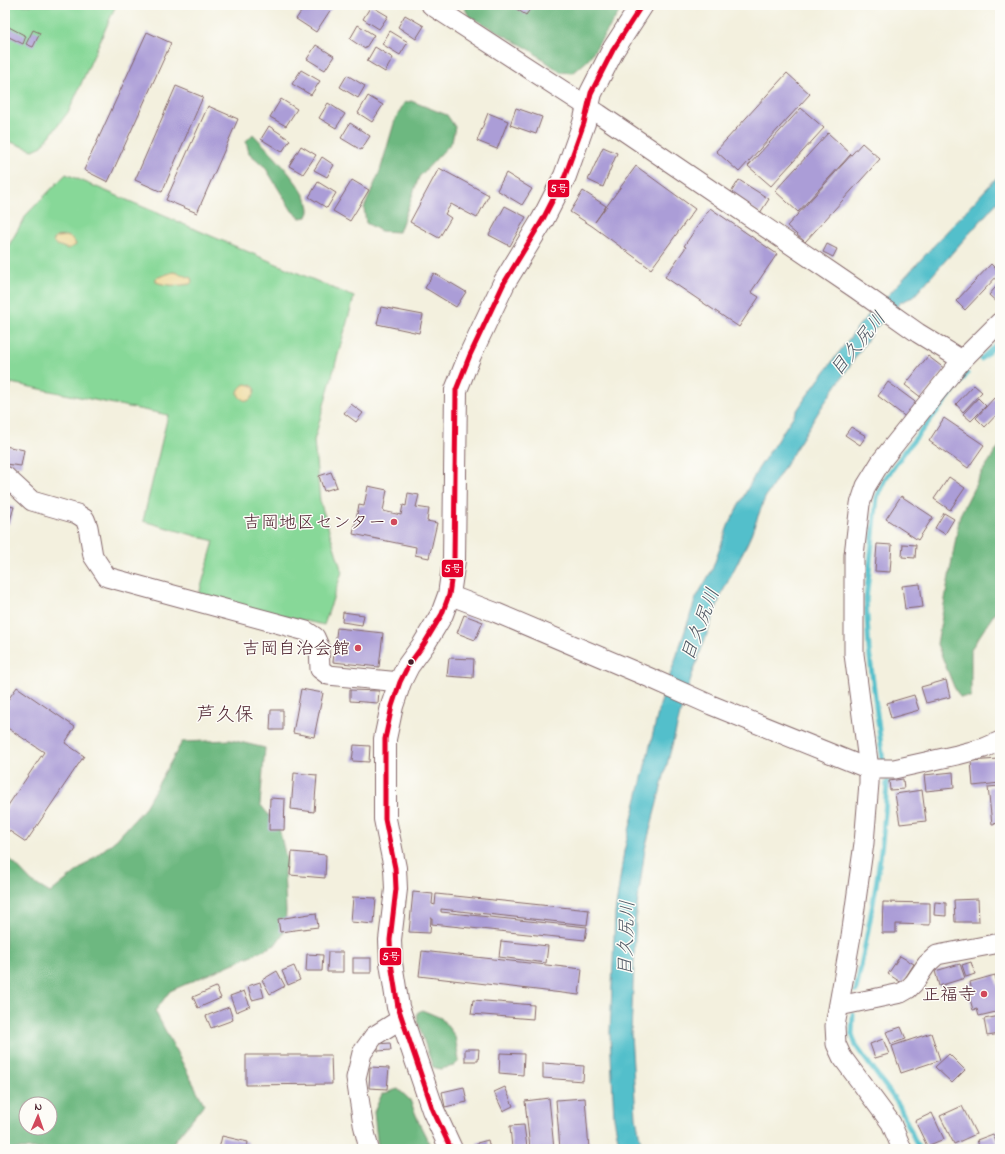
<svg xmlns="http://www.w3.org/2000/svg" width="1005" height="1154" viewBox="0 0 1005 1154" font-family="'Indie Flower','Klee One',sans-serif">
<style>
.green{fill:#87d898;stroke:#687c62}
.forest{fill:#6db880;stroke:#5c6c56;fill-rule:evenodd}
.sand{fill:#eeda9e;stroke:#9c7c64}
.water{fill:#52bfcb;stroke:#4e6f7b}
.lines{fill:none;stroke-linecap:round;stroke-linejoin:round}
.stream{stroke:#52bfcb;stroke-width:5}
.building{fill:#ab9dd7}
.minor-casing{stroke:#85686a;stroke-width:21}
.tertiary-casing{stroke:#85686a;stroke-width:24}
.minor{stroke:#fff;stroke-width:19}
.tertiary{stroke:#fff;stroke-width:22}
.bus-1-casing{stroke:#fdfcf7;stroke-width:8}
.bus-1{stroke:#e4002b;stroke-width:5}
.poi-dot{fill:#d1495b;stroke:#fdfcf7;stroke-width:1.5}
.bus-dot{fill:#4a1f2b;stroke:#fdfcf7;stroke-width:1.5}
.labels{text-anchor:middle;stroke-width:3;stroke-linejoin:round;paint-order:stroke}
.poi-label{font-size:18px;fill:#4a1f2b;stroke:#fdfcf7;text-anchor:end}
.water-label{font-size:19px;font-style:italic;fill:#4d5763;stroke:#fdfcf7}
.neighbourhood-label{font-size:19px;fill:#4a1f2b;stroke:#fdfcf7}
.line-badge{stroke:#fdfcf7;stroke-width:1.5}
.badge-label{font-size:11px;text-anchor:middle;font-weight:bold;fill:#fff}
</style>
<rect width="100%" height="100%" fill="#fdfcf7"/>
<filter id="ink" filterUnits="userSpaceOnUse"><feTurbulence type="fractalNoise" baseFrequency=".025" numOctaves="2"/><feDisplacementMap in="SourceGraphic" scale="8" xChannelSelector="R" yChannelSelector="G"/><feConvolveMatrix kernelMatrix="1 2 1 2 8 2 1 2 1" color-interpolation-filters="sRGB"/></filter>
<filter id="wash" filterUnits="userSpaceOnUse"><feTurbulence type="fractalNoise" baseFrequency=".012" numOctaves="4" result="noise"/><feDisplacementMap in="SourceGraphic" scale="16" xChannelSelector="R" yChannelSelector="G"/><feGaussianBlur stdDeviation="0.9" result="paint"/><feColorMatrix in="noise" values="0 0 0 0 0 0 0 0 0 0 0 0 0 0 0 0 0 1.4 0 .05"/><feComposite in="paint" operator="in"/></filter>
<g filter="url(#wash)">
<rect width="100%" height="100%" fill="#f3f0de"/>
<!-- green -->
<g class="green">
<polygon points="5,5 116,5 69,111 42,146 33,150 5,140"/>
<polygon points="66,174 354,297 314,441 320,501 342,572 324,625 198,598 214,541 143,521 168,415 11,383 5,410 5,252 27,214"/>
</g>
<!-- forest -->
<g class="forest">
<polygon points="463,5 624,5 588,60 573,73 560,72 529,49 469,16"/>
<polygon points="411,101 447,115 455,127 452,142 419,177 399,232 381,231 366,223 364,208 380,171 395,120 404,103"/>
<path d="M253,134C266,148 311,192 309,211C309,214 307,215 307,217L300,218L292,211L265,167L249,153L246,141Z"/>
<polygon points="1000,445 1000,605 971,649 971,697 960,697 954,687 937,644 960,515 982,472"/>
<path d="M231,740L265,748L260,804L279,828L287,862L284,871L286,911L285,931L275,945L170,991L155,1011L204,1104L168,1149H5V854L32,882L50,893L117,839L144,809L182,742ZM26,1104H50V1128H26Z"/>
<polygon points="422,1010 441,1018 455,1036 459,1061 454,1066 440,1069 433,1067 418,1023 417,1013"/>
<polygon points="398,1089 410,1100 420,1125 432,1149 378,1149 374,1112 382,1094"/>
</g>
<!-- sand -->
<g class="sand">
<path d="M65,236C71,237 74,239 76,245L68,249L57,245L53,242L56,237Z"/>
<path d="M173,272L178,273L191,278L192,282L190,284C179,286 166,286 156,282V278Z"/>
<path d="M245,384L251,385L255,388C255,395 252,399 247,401C236,398 235,390 245,384Z"/>
</g>
<!-- water -->
<polygon class="water" points="1000,174 1000,199 913,297 901,302 874,330 821,408 765,498 748,542 721,595 691,678 681,711 645,849 636,913 631,1034 636,1117 642,1149 620,1149 614,1118 610,1033 615,914 624,851 660,705 696,598 712,570 728,526 758,469 806,397 860,324 891,292"/>
<g class="lines">
<!-- stream -->
<g class="stream">
<polyline points="981,359 1000,341"/>
<polyline points="883,761 869,650 866,600 877,497 885,479 906,450 967,374"/>
<path d="M856,991C870,922 884,853 887,782"/>
<polyline points="853,1014 852,1034 856,1046 899,1105 919,1149"/>
</g>
</g>
<g id="blocks">
<!-- building -->
<g class="building">
<polygon points="306,5 333,6 316,32 296,19"/>
<polygon points="510,5 533,5 526,15"/>
<polygon points="371,6 388,16 379,29 363,19"/>
<polygon points="405,15 424,26 416,39 398,27"/>
<polygon points="5,25 26,36 23,44 5,35"/>
<polygon points="358,25 374,35 365,49 350,39"/>
<polygon points="33,30 40,33 33,47 26,44"/>
<polygon points="390,31 408,42 400,55 382,44"/>
<polygon points="147,32 171,43 108,182 84,170"/>
<polygon points="316,45 334,56 325,70 307,59"/>
<polygon points="375,47 393,58 385,72 367,61"/>
<polygon points="301,70 320,81 311,95 292,84"/>
<polygon points="787,73 810,94 739,172 716,151"/>
<polygon points="347,75 365,86 358,98 340,87"/>
<polygon points="176,86 203,97 162,192 135,180"/>
<polygon points="368,96 383,105 372,122 358,113"/>
<polygon points="281,99 297,109 286,126 270,117"/>
<polygon points="328,103 345,114 336,128 319,118"/>
<polygon points="208,106 238,119 197,213 166,200"/>
<polygon points="516,108 542,117 536,134 510,125"/>
<polygon points="801,108 824,128 771,186 748,166"/>
<polygon points="488,113 508,121 497,149 477,141"/>
<polygon points="350,123 370,136 361,150 341,138"/>
<polygon points="269,126 290,140 282,152 261,139"/>
<polygon points="828,133 851,154 798,212 775,191"/>
<polygon points="862,143 880,159 805,242 787,226"/>
<polygon points="301,146 316,155 303,174 289,166"/>
<polygon points="603,147 617,153 603,187 588,180"/>
<polygon points="322,157 334,165 327,177 314,170"/>
<polygon points="636,166 695,209 651,269 592,226 570,212 583,191 606,206 595,222"/>
<polygon points="439,168 489,195 477,218 451,204 445,214 451,218 439,238 410,222"/>
<polygon points="506,173 532,189 522,205 497,190"/>
<polygon points="352,180 369,190 350,221 333,211"/>
<polygon points="739,180 769,199 760,213 730,194"/>
<polygon points="318,182 336,193 327,208 309,197"/>
<polygon points="505,206 526,217 510,246 489,235"/>
<polygon points="710,208 777,254 751,292 759,297 739,327 665,277 686,247 684,246"/>
<polygon points="827,244 837,249 833,257 823,252"/>
<polygon points="991,264 1000,273 965,310 956,301"/>
<polygon points="434,273 466,292 456,307 425,288"/>
<polygon points="1000,282 1000,305 989,295"/>
<polygon points="381,307 423,315 419,333 377,324"/>
<polygon points="928,356 945,369 922,398 905,385"/>
<polygon points="888,382 918,404 907,418 878,396"/>
<polygon points="974,385 982,392 963,412 956,404"/>
<polygon points="978,398 986,406 971,421 963,414"/>
<polygon points="994,398 1000,404 1000,411 985,427 976,418"/>
<polygon points="351,404 363,413 356,422 344,413"/>
<polygon points="944,418 984,445 968,468 929,441"/>
<polygon points="851,427 866,436 860,445 845,435"/>
<polygon points="5,446 24,450 21,466 5,464"/>
<polygon points="331,472 337,487 324,491 319,476"/>
<polygon points="949,477 965,488 950,510 934,499"/>
<polygon points="368,486 387,490 383,511 401,515 403,505 406,506 408,493 419,495 416,507 429,509 427,521 437,523 429,558 415,555 416,547 353,534 359,505 364,506"/>
<polygon points="901,496 933,517 918,540 886,519"/>
<polygon points="5,505 14,507 9,524 5,523"/>
<polygon points="944,513 954,519 945,534 935,528"/>
<polygon points="877,544 892,545 890,572 875,571"/>
<polygon points="903,544 916,545 915,558 902,557"/>
<polygon points="920,584 923,607 905,609 902,586"/>
<polygon points="343,612 364,615 362,625 342,622"/>
<polygon points="464,615 483,622 475,640 457,633"/>
<polygon points="337,628 383,633 379,667 333,662"/>
<polygon points="449,658 474,659 473,678 447,676"/>
<polygon points="946,680 950,697 926,703 921,687"/>
<polygon points="17,687 75,727 65,743 84,756 26,842 5,828 5,810 44,752 6,727 5,729 5,704"/>
<polygon points="301,689 323,693 314,737 293,733"/>
<polygon points="350,690 379,691 378,703 350,701"/>
<polygon points="914,695 919,710 891,718 887,703"/>
<polygon points="271,710 283,710 283,730 270,730"/>
<polygon points="354,745 370,746 369,762 352,761"/>
<polygon points="998,759 1000,783 973,786 971,761"/>
<polygon points="953,772 954,788 926,791 924,775"/>
<polygon points="294,773 317,775 314,812 291,809"/>
<polygon points="903,779 904,789 890,790 889,781"/>
<polygon points="1000,786 1000,823 992,824 988,787"/>
<polygon points="922,790 926,821 900,824 895,794"/>
<polygon points="270,798 285,799 284,830 269,830"/>
<polygon points="292,852 326,855 325,878 290,875"/>
<polygon points="413,892 433,894 432,904 435,905 436,894 589,910 587,925 441,909 441,912 587,927 585,940 432,924 432,918 431,918 430,933 409,932"/>
<polygon points="353,897 376,898 374,924 351,922"/>
<polygon points="978,899 979,922 955,922 954,900"/>
<polygon points="883,902 930,903 930,925 896,924 896,933 882,933"/>
<polygon points="935,902 946,903 946,916 934,915"/>
<polygon points="316,913 318,927 280,932 278,919"/>
<polygon points="501,941 548,946 546,963 499,957"/>
<polygon points="422,951 582,969 579,995 419,976"/>
<polygon points="328,952 343,952 343,972 327,972"/>
<polygon points="307,954 323,955 322,971 306,971"/>
<polygon points="900,956 914,964 902,983 888,974"/>
<rect x="353" y="958" width="18" height="15"/>
<polygon points="971,962 975,974 966,977 962,965"/>
<polygon points="960,964 965,978 939,986 935,971"/>
<polygon points="294,966 300,980 288,985 282,971"/>
<polygon points="277,971 285,986 270,994 262,980"/>
<polygon points="995,975 1000,996 1000,1011 979,1016 977,1009 973,1010 968,992 972,991 970,982"/>
<polygon points="260,982 264,997 252,1000 248,986"/>
<polygon points="216,987 221,998 198,1008 193,997"/>
<polygon points="244,991 250,1006 236,1012 230,996"/>
<polygon points="473,1000 534,1005 533,1019 471,1014"/>
<polygon points="229,1007 233,1020 211,1028 206,1016"/>
<polygon points="1000,1016 1000,1034 987,1036 984,1019"/>
<polygon points="901,1027 906,1039 891,1044 886,1032"/>
<polygon points="931,1033 940,1060 901,1073 892,1046"/>
<polygon points="883,1039 889,1054 875,1058 870,1044"/>
<polygon points="390,1043 391,1050 378,1051 378,1044"/>
<polygon points="465,1049 479,1049 478,1061 465,1061"/>
<polygon points="500,1053 524,1054 523,1075 499,1073"/>
<polygon points="949,1054 965,1070 952,1083 935,1067"/>
<polygon points="246,1055 331,1055 332,1084 246,1085"/>
<polygon points="543,1063 584,1066 583,1081 543,1078"/>
<polygon points="370,1067 389,1068 387,1089 369,1088"/>
<polygon points="464,1087 467,1102 445,1107 442,1092"/>
<polygon points="505,1087 513,1106 503,1111 494,1092"/>
<polygon points="549,1098 554,1149 530,1149 525,1101"/>
<polygon points="585,1098 589,1149 560,1149 556,1100"/>
<polygon points="962,1106 976,1134 954,1144 940,1116"/>
<polygon points="932,1113 944,1139 927,1146 915,1121"/>
<polygon points="524,1125 527,1147 512,1149 510,1126"/>
<polygon points="1000,1130 1000,1145 995,1132"/>
<polygon points="993,1134 999,1149 980,1149 977,1140"/>
<polygon points="222,1136 248,1142 247,1149 219,1149"/>
<polygon points="488,1140 490,1149 479,1149 477,1143"/>
</g>
</g>
</g>
<g filter="url(#ink)">
<use href="#blocks" fill-opacity="0" stroke="#85686a" stroke-width="1"/>
<g class="lines">
<!-- minor casing -->
<g class="minor-casing">
<g id="minor">
<polyline points="431,5 599,114 856,289 918,333 962,360"/>
<polyline points="5,476 32,501 77,514 85,519 88,527 93,556 107,577 306,631 315,637 319,646 320,669 328,675 400,682"/>
<polyline points="449,595 497,613 648,677 711,705 869,769 894,769 957,755 984,748 1000,741"/>
<polyline points="839,1006 901,993 908,989 914,983 927,964 937,955 1000,943"/>
<polyline points="369,1149 363,1124 356,1078 362,1053 374,1036 401,1019"/>
<polyline points="902,1149 891,1123 842,1057 836,1044 835,1026 851,936 864,843 869,783 869,769 854,654 854,555 860,504 866,486 882,460 962,360 1000,322"/>
</g>
</g>
<!-- tertiary casing -->
<g class="tertiary-casing">
<polyline id="tertiary" points="451,1149 433,1110 398,1007 391,963 390,940 396,889 395,868 385,819 385,739 392,706 400,682 408,666 424,644 442,614 449,595 454,560 456,390 470,355 504,283 543,219 565,176 584,123 591,93 613,50 642,5"/>
</g>
<!-- minor -->
<use href="#minor" class="minor"/>
<!-- tertiary -->
<use href="#tertiary" class="tertiary"/>
<!-- bus-1 casing -->
<g class="bus-1-casing">
<polyline id="bus-1" points="451,1149 433,1110 398,1007 391,963 390,940 396,889 395,868 385,819 385,739 392,706 400,682 408,666 424,644 442,614 449,595 454,560 456,390 470,355 504,283 543,219 565,176 584,123 591,93 613,50 642,5"/>
</g>
<!-- bus-1 -->
<use href="#bus-1" class="bus-1"/>
</g>
</g>
<!-- markers -->
<g class="poi-dot">
<circle cx="394" cy="522" r="4"/>
<circle cx="358" cy="648" r="4"/>
<circle cx="984" cy="994" r="4"/>
</g>
<circle class="bus-dot" cx="411" cy="662" r="3.5"/>
<g class="labels">
<!-- poi labels -->
<g class="poi-label">
<text x="386" y="528">吉岡地区センター</text>
<text x="350" y="654">吉岡自治会館</text>
<text x="976" y="1000">正福寺</text>
</g>
<!-- water labels -->
<g class="water-label">
<text transform="translate(857 343) rotate(-51)" y="7">目久尻川</text>
<text transform="translate(699 624) rotate(-69)" y="7">目久尻川</text>
<text transform="translate(625 938) rotate(-88)" y="7">目久尻川</text>
</g>
<!-- neighbourhood labels -->
<g class="neighbourhood-label">
<text x="225" y="720">芦久保</text>
</g>
</g>
<g class="line-badge">
<rect x="547" y="179" width="23" height="19" rx="4" fill="#e4002b"/>
<rect x="441" y="559" width="23" height="19" rx="4" fill="#e4002b"/>
<rect x="379" y="947" width="23" height="19" rx="4" fill="#e4002b"/>
</g>
<g class="badge-label">
<text x="559" y="192">5号</text>
<text x="453" y="572">5号</text>
<text x="391" y="960">5号</text>
</g>
<!-- margin -->
<rect width="1005" height="1154" fill="none" stroke="#fdfcf7" stroke-width="20"/>
<!-- north arrow -->
<g transform="translate(38 1116) rotate(2)"><circle r="19" fill="#fdfcf7" stroke="#b5a4a5"/>
<path d="M0-3L7 15L0 10L-7 15Z" fill="#d1495b"/>
<text y="-6" font-size="11" font-weight="bold" text-anchor="middle" fill="#4a1f2b">N</text>
</g>
</svg>
